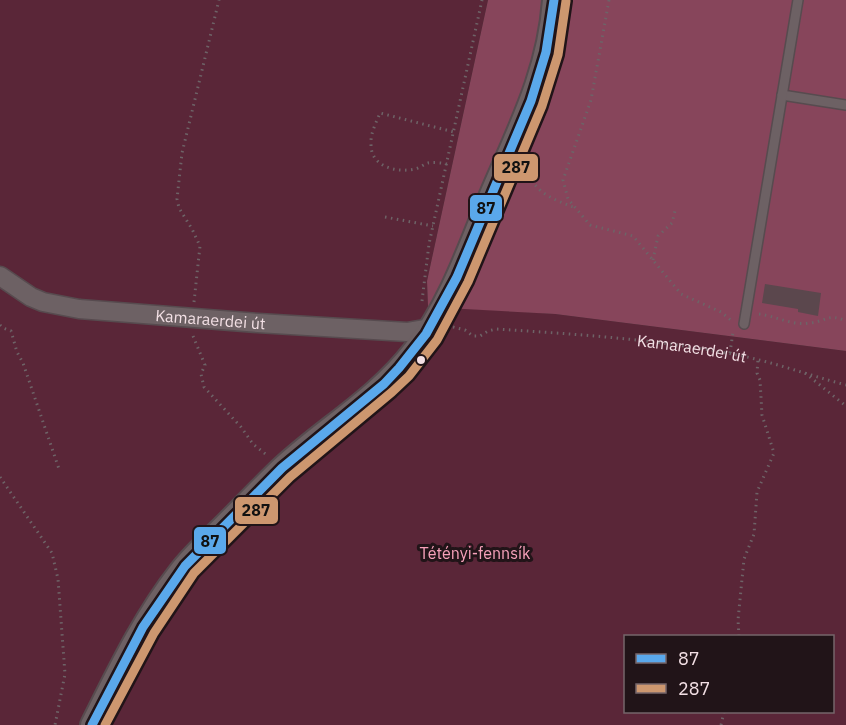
<svg xmlns="http://www.w3.org/2000/svg" width="846" height="725" viewBox="0 0 846 725" font-family="'IBM Plex Sans',sans-serif">
<style>
.green{fill:#5a2638;fill-rule:evenodd}
.forest{fill:#87455b}
.building{fill:#5b474d}
.lines{fill:none;stroke-linecap:round;stroke-linejoin:round}
.service-casing{stroke:#574b4f;stroke-width:12}
.minor-casing{stroke:#574b4f;stroke-width:21}
.tertiary-casing{stroke:#574b4f;stroke-width:26}
.path{stroke:#6e6367;stroke-width:3;stroke-dasharray:1.5 4.5;stroke-linecap:butt}
.service{stroke:#6d6164;stroke-width:9}
.minor{stroke:#6d6164;stroke-width:18}
.tertiary{stroke:#6d6164;stroke-width:22}
.bus-1-casing{stroke:#211418;stroke-width:14}
.bus-2-casing{stroke:#211418;stroke-width:14}
.bus-1{stroke:#5aa8eb;stroke-width:9}
.bus-2{stroke:#cd976f;stroke-width:9}
.bus-dot{fill:#f2dfe4;stroke:#211418;stroke-width:2}
.labels{text-anchor:middle;stroke-width:6;stroke-linejoin:round;paint-order:stroke}
.street-label{font-size:16px;fill:#f2dfe4;stroke:#211418}
.park-label{font-size:16px;fill:#f7a1ba;stroke:#211418}
.line-badge{stroke:#211418;stroke-width:2}
.pale-badge-label{font-size:16px;text-anchor:middle;font-weight:bold;fill:#111}
</style>
<rect width="100%" height="100%" fill="#3c2d32"/>
<!-- green -->
<path class="green" d="M0,0H488L427,281L428,306L555,314L846,351V725H0ZM626,636H832V712H626Z"/>
<!-- forest -->
<polygon class="forest" points="488,0 846,0 846,351 555,314 428,307 427,281"/>
<!-- building -->
<polygon class="building" points="765,284 821,293 818,316 798,312 798,309 762,303"/>
<g class="lines">
<!-- service casing -->
<g class="service-casing">
<g id="service">
<polyline points="782,95 846,105"/>
<polyline points="744,324 798,0"/>
</g>
</g>
<!-- minor casing -->
<g class="minor-casing">
<g id="minor">
<path id="s2" d="M0,276L31,297L43,302L79,309L258,323L407,332L430,328"/>
</g>
</g>
<!-- tertiary casing -->
<g class="tertiary-casing">
<path id="tertiary" d="M92,725C118,673 144,618 180,572C193,555 209,541 224,526C243,507 262,487 282,468C325,428 377,399 414,351C449,307 469,249 490,197C518,131 549,73 554,0"/>
</g>
<!-- path -->
<g class="path">
<polyline points="609,0 591,100 563,180 568,199 590,225 633,236 681,294 721,312 732,321"/>
<path d="M447,164C442,163 434,162 428,163C424,164 420,168 415,169C397,173 371,167 371,145C370,134 376,123 380,113L454,132"/>
<path d="M521,175C532,178 533,184 541,191C550,198 562,203 573,207"/>
<polyline points="385,217 433,226"/>
<polyline points="653,260 658,236 672,223 675,211"/>
<polyline points="422,301 429,244 482,0"/>
<polyline points="194,302 200,246 192,229 179,208 177,199 182,153 219,0"/>
<path d="M759,314C775,316 793,326 810,323C827,321 828,313 846,321"/>
<polyline points="0,325 3,328 11,331 17,352 23,363 59,469"/>
<path id="s1" d="M453,327L465,330L473,336H480L488,331L496,329C574,334 654,339 732,354C771,361 808,375 846,385"/>
<polyline points="193,336 205,365 201,374 204,387 241,427 253,444 268,456"/>
<polyline points="730,353 733,332"/>
<polyline points="805,373 846,406"/>
<polyline points="0,477 52,553 58,579 65,674 55,725"/>
<polyline points="739,636 738,620 744,559 754,534 757,492 774,453 762,415 760,380 757,373 758,359"/>
<polyline points="721,725 724,712"/>
</g>
<!-- service -->
<use href="#service" class="service"/>
<!-- minor -->
<use href="#minor" class="minor"/>
<!-- tertiary -->
<use href="#tertiary" class="tertiary"/>
<!-- bus-1 casing -->
<g class="bus-1-casing">
<polyline id="bus-1" points="92,725 143,627 185,566 282,468 384,384 399,368 426,334 457,277 531,101 546,52 554,0"/>
</g>
<!-- bus-2 casing -->
<g class="bus-2-casing">
<polyline id="bus-2" points="105,725 154,633 194,573 290,477 392,392 409,376 437,340 468,282 542,106 558,55 566,1"/>
</g>
<!-- bus-1 -->
<use href="#bus-1" class="bus-1"/>
<!-- bus-2 -->
<use href="#bus-2" class="bus-2"/>
</g>
<!-- markers -->
<circle class="bus-dot" cx="421" cy="360" r="5"/>
<g class="labels">
<!-- street labels -->
<g class="street-label">
<text dy="6" stroke="none"><textPath href="#s2" startOffset="219">Kamaraerdei út</textPath></text>
<text dy="6" stroke="none"><textPath href="#s1" startOffset="244">Kamaraerdei út</textPath></text>
</g>
<!-- park labels -->
<g class="park-label">
<text x="475" y="559">Tétényi-fennsík</text>
</g>
</g>
<g class="line-badge">
<rect x="493" y="153" width="46" height="29" rx="6" fill="#cd976f"/>
<rect x="469" y="194" width="34" height="28" rx="6" fill="#5aa8eb"/>
<rect x="234" y="496" width="45" height="29" rx="6" fill="#cd976f"/>
<rect x="193" y="526" width="34" height="29" rx="6" fill="#5aa8eb"/>
</g>
<g class="pale-badge-label">
<text x="516" y="173">287</text>
<text x="486" y="214">87</text>
<text x="256" y="516">287</text>
<text x="210" y="547">87</text>
</g>
<!-- legend -->
<rect x="624" y="635" width="210" height="78" fill="#211418" stroke="#75656a" stroke-width="1.5"/>
<rect x="636" y="654" width="30" height="9" fill="#5aa8eb" stroke="#75656a" stroke-width="1.5"/>
<text x="678" y="665" font-size="18" fill="#f2dfe4">87</text>
<rect x="636" y="684" width="30" height="9" fill="#cd976f" stroke="#75656a" stroke-width="1.5"/>
<text x="678" y="695" font-size="18" fill="#f2dfe4">287</text>
</svg>
